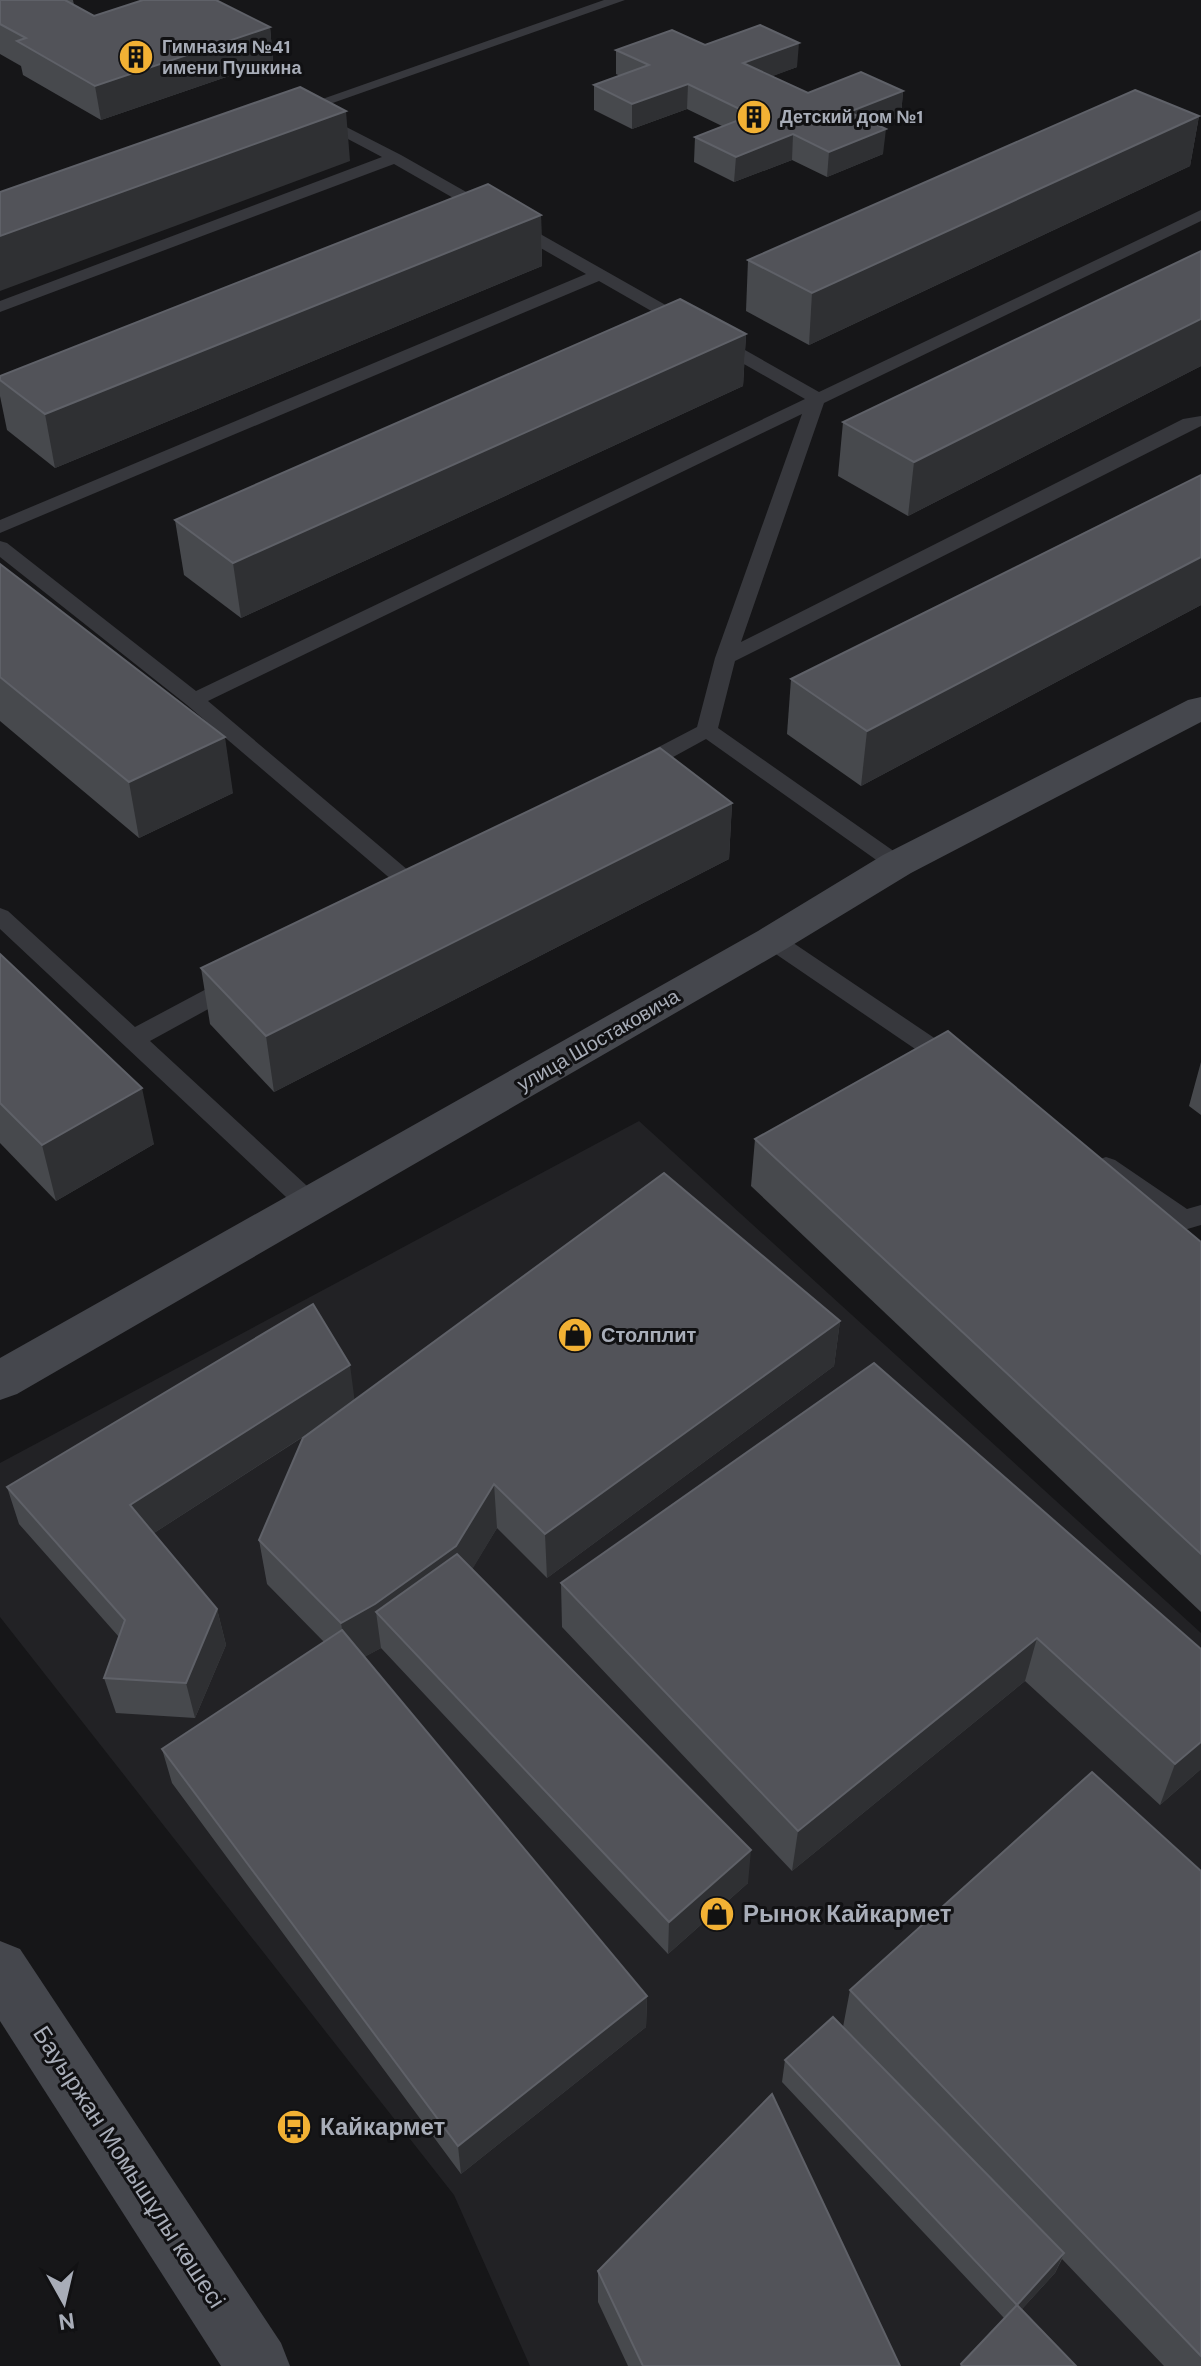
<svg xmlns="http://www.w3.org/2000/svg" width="1201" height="2366" viewBox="0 0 1201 2366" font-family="'DM Sans',sans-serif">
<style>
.built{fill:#222225}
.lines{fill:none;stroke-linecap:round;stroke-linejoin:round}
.lane{fill:#37383d;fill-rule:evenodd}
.secondary{fill:#45474d;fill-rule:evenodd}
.wall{fill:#47494d}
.shaded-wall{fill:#2f3033}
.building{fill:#525359;stroke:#5f6168;stroke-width:2}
.labels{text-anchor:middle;stroke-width:6;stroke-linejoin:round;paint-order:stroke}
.far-poi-label{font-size:18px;font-weight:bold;fill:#a8adb8;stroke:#111113;text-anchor:start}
.street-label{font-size:20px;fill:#a8adb8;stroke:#111113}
.poi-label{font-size:20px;font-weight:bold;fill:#a8adb8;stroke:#111113;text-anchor:start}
.near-poi-label{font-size:24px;font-weight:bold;fill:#a8adb8;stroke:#111113;text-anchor:start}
.near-street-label{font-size:24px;fill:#a8adb8;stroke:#111113}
</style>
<rect width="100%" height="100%" fill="#161618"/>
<!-- built -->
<polygon class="built" points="639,1121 1201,1633 1201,2366 530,2366 454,2195 0,1617 0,1463"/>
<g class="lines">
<!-- lane -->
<g class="lane">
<polygon points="604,0 625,0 307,112 302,114 294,109"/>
<polygon points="317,112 401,155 819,392 1201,210 1201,221 824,403 741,642 1183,419 1201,416 1201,426 735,661 718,728 905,859 908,864 905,869 889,869 706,739 644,773 636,775 625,768 628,763 697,727 715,658 802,414 208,701 422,882 426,887 422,892 406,892 187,705 0,557 0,541 7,543 196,691 805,399 599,281 0,533 0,520 586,274 394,164 0,312 0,301 382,157 312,120 309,117"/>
<polygon points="0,908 8,911 135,1027 227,978 235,976 243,978 247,984 243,990 150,1041 319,1197 323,1204 319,1211 310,1214 301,1211 0,929"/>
<polygon points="772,932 780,934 964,1058 967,1064 964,1070 955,1073 946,1070 764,946 760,940 764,934"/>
<polygon points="1106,1157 1115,1160 1187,1209 1201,1205 1201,1225 1184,1230 1175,1227 1097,1174 1093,1167 1097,1160"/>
</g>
<!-- secondary -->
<g class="secondary">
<polygon points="1201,697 1201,722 911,873 786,949 17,1394 0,1400 0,1358 758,931 883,855 1188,700"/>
<polygon points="0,1941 20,1949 281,2343 290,2366 221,2366 0,2021"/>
</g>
</g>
<!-- wall -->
<g class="wall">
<polygon points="0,0 73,0 74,5 94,16 270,27 273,61 101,120 23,75 21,66 0,54"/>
<polygon points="705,45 797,67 772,76 808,93 903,91 901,116 878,125 883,154 827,177 792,160 734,182 694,162 695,137 722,126 687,109 632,129 594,110 594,85 620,76 616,74 616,50"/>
<polygon points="1199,116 1190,166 809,345 746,311 748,260"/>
<polygon points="541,215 542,266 55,468 7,430 0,396 0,376"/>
<polygon points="1201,251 1201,366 908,516 838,476 843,422"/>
<polygon points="746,334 743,386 241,618 184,575 175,520"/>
<polygon points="1201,475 1201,605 861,786 787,734 791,679"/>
<polygon points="0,564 233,793 139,838 0,721"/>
<polygon points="732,803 729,859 274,1092 210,1024 201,968"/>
<polygon points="0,954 154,1144 56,1201 0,1143"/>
<polygon points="1201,1062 1201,1115 1189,1106"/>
<polygon points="755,1139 1201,1242 1201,1612 751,1186"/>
<polygon points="840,1321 834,1366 547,1578 497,1528 472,1569 748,1883 668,1954 381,1648 364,1657 647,1996 646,2027 461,2174 172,1783 162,1749 324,1642 267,1584 259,1540 317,1428 154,1533 217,1609 226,1645 195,1718 116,1713 104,1678 119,1637 19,1524 7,1487 355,1400"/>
<polygon points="561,1583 1201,1649 1201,1769 1160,1805 1025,1681 792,1871 562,1627"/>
<polygon points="1201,1871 1201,2366 1164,2366 1062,2259 1055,2273 1022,2309 1076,2366 960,2366 1004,2318 782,2082 785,2060 843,2027 850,1990"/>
<polygon points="598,2271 900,2366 628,2366 598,2302"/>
</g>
<!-- shaded-wall -->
<g class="shaded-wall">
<polygon points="270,27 273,61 101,120 95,86"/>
<polygon points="799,43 797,67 742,88 743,63"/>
<polygon points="688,84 687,109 632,129 632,104"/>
<polygon points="903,91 901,116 847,137 849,112"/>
<polygon points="346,111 350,161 0,291 0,236"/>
<polygon points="1199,116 1190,166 809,345 812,293"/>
<polygon points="886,129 883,154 827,177 829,152"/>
<polygon points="793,134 792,160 734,182 736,157"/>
<polygon points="541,215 542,266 55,468 45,414"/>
<polygon points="1201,319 1201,366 908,516 914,462"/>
<polygon points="746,334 743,386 241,618 233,563"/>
<polygon points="1201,557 1201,605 861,786 867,731"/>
<polygon points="225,737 233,793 139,838 129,782"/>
<polygon points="732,803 729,859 274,1092 266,1036"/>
<polygon points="142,1088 154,1144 56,1201 42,1145"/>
<polygon points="840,1321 834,1366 547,1578 545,1534"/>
<polygon points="350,1365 355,1403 140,1542 130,1505"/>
<polygon points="494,1484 497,1528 460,1590 376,1612 381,1648 348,1666 341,1623"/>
<polygon points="217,1609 226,1645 195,1718 186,1683"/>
<polygon points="1037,1638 1025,1681 792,1871 798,1831"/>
<polygon points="1201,1742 1201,1769 1160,1805 1175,1764"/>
<polygon points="751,1850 748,1883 668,1954 669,1922"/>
<polygon points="647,1996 646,2027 461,2174 458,2146"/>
<polygon points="1064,2253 1055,2273 1009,2323 1017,2305"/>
</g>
<!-- building -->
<g class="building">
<polygon points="0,0 65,0 94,16 143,0 216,0 270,27 95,86 17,41 26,38 0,24"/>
<polygon points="760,25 799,43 743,63 808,93 861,72 903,91 849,112 886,129 829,152 793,134 736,157 695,137 752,115 688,84 632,104 594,85 649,65 616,50 672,30 705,45"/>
<polygon points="300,87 346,111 0,236 0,192"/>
<polygon points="1135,90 1199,116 812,293 748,260"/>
<polygon points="488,184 541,215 45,414 0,380 0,376"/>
<polygon points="1201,251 1201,319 914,462 843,422"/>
<polygon points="680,299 746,334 233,563 175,520"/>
<polygon points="1201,475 1201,557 867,731 791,679"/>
<polygon points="0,564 225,737 129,782 0,677"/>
<polygon points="660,748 732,803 266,1036 201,968"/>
<polygon points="0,954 142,1088 42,1145 0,1103"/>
<polygon points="948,1031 1201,1242 1201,1554 755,1139"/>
<polygon points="664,1173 840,1321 545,1534 494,1484 456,1546 375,1604 341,1623 259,1540 303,1438"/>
<polygon points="313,1304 350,1365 130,1505 217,1609 186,1683 104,1678 125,1620 7,1487"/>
<polygon points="874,1363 1201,1649 1201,1742 1175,1764 1037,1638 798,1831 561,1583"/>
<polygon points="457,1554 751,1850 669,1922 376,1612"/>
<polygon points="342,1630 647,1996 458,2146 162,1749"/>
<polygon points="1092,1772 1201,1871 1201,2356 850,1990"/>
<polygon points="833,2017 1064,2253 1017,2305 785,2060"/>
<polygon points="772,2094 900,2366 643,2366 598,2271"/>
<polygon points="1017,2305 1076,2366 962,2366 961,2364"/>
</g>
<!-- icons -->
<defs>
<g id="building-disc" transform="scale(1.8)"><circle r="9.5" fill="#f2b134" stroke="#111113"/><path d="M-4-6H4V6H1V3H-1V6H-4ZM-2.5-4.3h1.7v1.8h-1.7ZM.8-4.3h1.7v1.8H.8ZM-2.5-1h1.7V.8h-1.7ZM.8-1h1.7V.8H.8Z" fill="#111"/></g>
<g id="shop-disc" transform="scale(1.8)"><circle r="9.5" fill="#f2b134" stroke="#111113"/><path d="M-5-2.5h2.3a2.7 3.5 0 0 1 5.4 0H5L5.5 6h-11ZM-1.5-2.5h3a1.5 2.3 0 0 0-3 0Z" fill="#111"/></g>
<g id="bus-disc" transform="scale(1.8)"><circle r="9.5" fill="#f2b134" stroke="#111113"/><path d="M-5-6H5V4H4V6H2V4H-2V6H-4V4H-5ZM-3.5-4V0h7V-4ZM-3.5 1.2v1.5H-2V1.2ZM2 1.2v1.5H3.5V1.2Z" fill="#111"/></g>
</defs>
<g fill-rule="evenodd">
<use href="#building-disc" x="136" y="57"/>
<use href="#building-disc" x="754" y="117"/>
<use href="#shop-disc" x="575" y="1335"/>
<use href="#shop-disc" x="717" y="1914"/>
<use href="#bus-disc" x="294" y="2127"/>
</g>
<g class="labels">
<!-- far-poi labels -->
<g class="far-poi-label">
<text x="162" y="53">Гимназия №41<tspan x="162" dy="21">имени Пушкина</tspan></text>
<text x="780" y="123">Детский дом №1</text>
</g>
<!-- street labels -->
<g class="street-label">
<text transform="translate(598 1040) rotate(-30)" y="7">улица Шостаковича</text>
</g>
<!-- poi labels -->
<g class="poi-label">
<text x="601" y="1342">Столплит</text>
</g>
<!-- near-poi labels -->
<g class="near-poi-label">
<text x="743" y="1922">Рынок Кайкармет</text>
<text x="320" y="2135">Кайкармет</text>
</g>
<!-- near-street labels -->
<g class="near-street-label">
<text transform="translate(129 2167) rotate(57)" y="8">Бауыржан Момышұлы көшесі</text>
</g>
</g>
<!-- north arrow -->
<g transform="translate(64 2302) rotate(172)" stroke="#111113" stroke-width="6" paint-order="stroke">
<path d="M0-6L14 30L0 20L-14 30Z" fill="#a8adb8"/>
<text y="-12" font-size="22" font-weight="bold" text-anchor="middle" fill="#a8adb8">N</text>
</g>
</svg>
